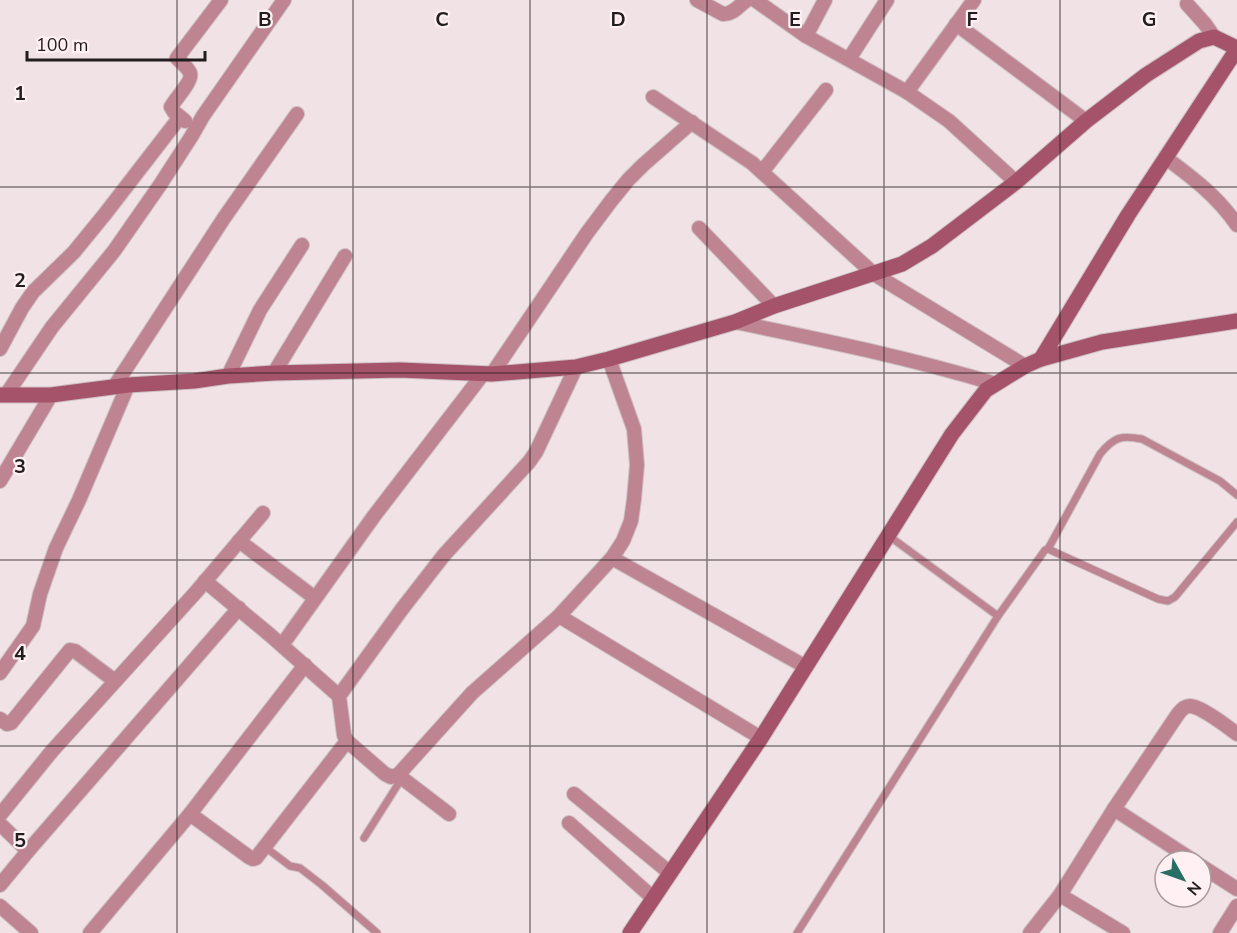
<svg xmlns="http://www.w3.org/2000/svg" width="1237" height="933" viewBox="0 0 1237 933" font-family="'Nunito Sans',sans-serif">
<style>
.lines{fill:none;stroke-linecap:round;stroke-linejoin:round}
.lane-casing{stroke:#ccbfc2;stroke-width:9}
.street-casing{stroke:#ccbfc2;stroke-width:16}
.secondary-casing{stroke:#ccbfc2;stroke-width:17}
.lane{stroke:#be8492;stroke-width:7}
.street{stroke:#be8492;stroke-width:14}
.secondary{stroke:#a5536a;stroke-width:15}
.grid{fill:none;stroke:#221d1e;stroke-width:1.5;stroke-opacity:0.55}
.grid-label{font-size:20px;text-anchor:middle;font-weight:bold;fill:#221d1e;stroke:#fff0f3;stroke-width:4.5;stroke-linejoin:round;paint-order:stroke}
</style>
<rect width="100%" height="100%" fill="#f1e2e6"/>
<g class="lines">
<!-- lane casing -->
<g class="lane-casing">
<g id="lane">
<polyline points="889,536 998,616"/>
<path d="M1048,549L1100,454C1114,437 1121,435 1142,439L1220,481L1237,495"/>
<polyline points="364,838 402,778"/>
<polyline points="265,847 290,866 300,868 322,885 377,933"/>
<polyline points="797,933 998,616 1045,550 1048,549 1158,599 1168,601 1175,597 1237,522"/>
</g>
</g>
<!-- street casing -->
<g class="street-casing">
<g id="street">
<path d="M697,0L723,14C733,15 739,5 747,0"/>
<polyline points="755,0 806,36 907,92 949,121 1016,182"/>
<polyline points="1187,4 1205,24 1214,37"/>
<polyline points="956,24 1086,121"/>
<polyline points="806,36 825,0"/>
<polyline points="849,59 887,0"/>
<polyline points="907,92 974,0"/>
<polyline points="653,97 752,163 874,274 1025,366"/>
<path d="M185,121L174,112L171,107C175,99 193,81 190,73C188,67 180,62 177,58L221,0"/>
<path d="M1166,158C1193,178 1218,197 1237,225"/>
<polyline points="762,172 826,90"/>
<polyline points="699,228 774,306"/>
<path d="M735,322C823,340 910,358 996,384"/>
<polyline points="0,349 22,308 33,292 74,252 105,214 180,117"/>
<polyline points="576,367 536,452 529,462 444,555 402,609 339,696 344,735 347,741 385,774 391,777 398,775 472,693 559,616 612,558 623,541 631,521 634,499 637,465 634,429 609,359"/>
<polyline points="274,373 345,256"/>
<polyline points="492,374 587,233 611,201 628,180 643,165 692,122"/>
<polyline points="228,376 260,310 302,245"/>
<polyline points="114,387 224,218 297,114"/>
<polyline points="6,395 52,327 114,251 160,185 191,137 203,116 284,0"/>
<polyline points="0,481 51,395"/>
<polyline points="239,541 315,598"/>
<polyline points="612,558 806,667"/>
<polyline points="205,581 270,635 339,696"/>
<polyline points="559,616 761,738"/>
<polyline points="282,645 374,516 483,374"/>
<polyline points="0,673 33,626 40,594 56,548 79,500 128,385"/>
<polyline points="0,719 7,724 11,723 70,650 75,651 115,681"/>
<polyline points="398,775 449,814"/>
<polyline points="574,794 670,873"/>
<polyline points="1114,809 1194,861"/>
<polyline points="190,814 249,857 253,859 256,858 347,741"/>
<polyline points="0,815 52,751 196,592 263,513"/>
<polyline points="569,823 653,898"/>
<polyline points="0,824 28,851"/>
<polyline points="1201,866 1237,889"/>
<polyline points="0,885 28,851 239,608"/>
<polyline points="1060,895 1123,933"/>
<polyline points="0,906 31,933"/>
<polyline points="90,933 190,814 305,665"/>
<path d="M1030,933L1060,895L1114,809L1178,714C1181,710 1185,706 1190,706C1200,706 1228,727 1237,734"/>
<polyline points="1220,933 1237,906"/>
</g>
</g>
<!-- secondary casing -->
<g class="secondary-casing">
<g id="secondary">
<polyline points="1041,359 1128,215 1237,49"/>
<polyline points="0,395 51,395 128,385 194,381 228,376 274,373 400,370 492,374 576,367 609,359 735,322 774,306 902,264 932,246 1016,182 1086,121 1146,75 1199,41 1214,37 1237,48"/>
<polyline points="630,933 761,738 952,434 986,390 1025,366 1041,359 1102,342 1237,321"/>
</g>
</g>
<!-- lane -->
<use href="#lane" class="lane"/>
<!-- street -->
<use href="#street" class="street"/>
<!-- secondary -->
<use href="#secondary" class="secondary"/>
</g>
<!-- grid -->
<path class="grid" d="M177,0V933M353,0V933M530,0V933M707,0V933M884,0V933M1060,0V933M0,187H1237M0,373H1237M0,560H1237M0,746H1237"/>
<g class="grid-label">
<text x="265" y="26">B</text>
<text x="442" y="26">C</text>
<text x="618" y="26">D</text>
<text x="795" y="26">E</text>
<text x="972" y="26">F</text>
<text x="1149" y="26">G</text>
<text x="20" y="100">1</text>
<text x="20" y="287">2</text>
<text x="20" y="473">3</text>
<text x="20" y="660">4</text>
<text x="20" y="847">5</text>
</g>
<!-- north arrow -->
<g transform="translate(1183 879) rotate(130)"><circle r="28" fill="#fff0f3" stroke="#a79c9e" stroke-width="1.5"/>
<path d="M0-4.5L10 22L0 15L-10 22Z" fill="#276f65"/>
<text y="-9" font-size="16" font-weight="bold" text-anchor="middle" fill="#221d1e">N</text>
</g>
<!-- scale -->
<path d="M27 51v9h178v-9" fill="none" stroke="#221d1e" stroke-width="3"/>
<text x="36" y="51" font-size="18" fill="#221d1e" stroke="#fff0f3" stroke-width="4.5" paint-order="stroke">100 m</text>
</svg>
